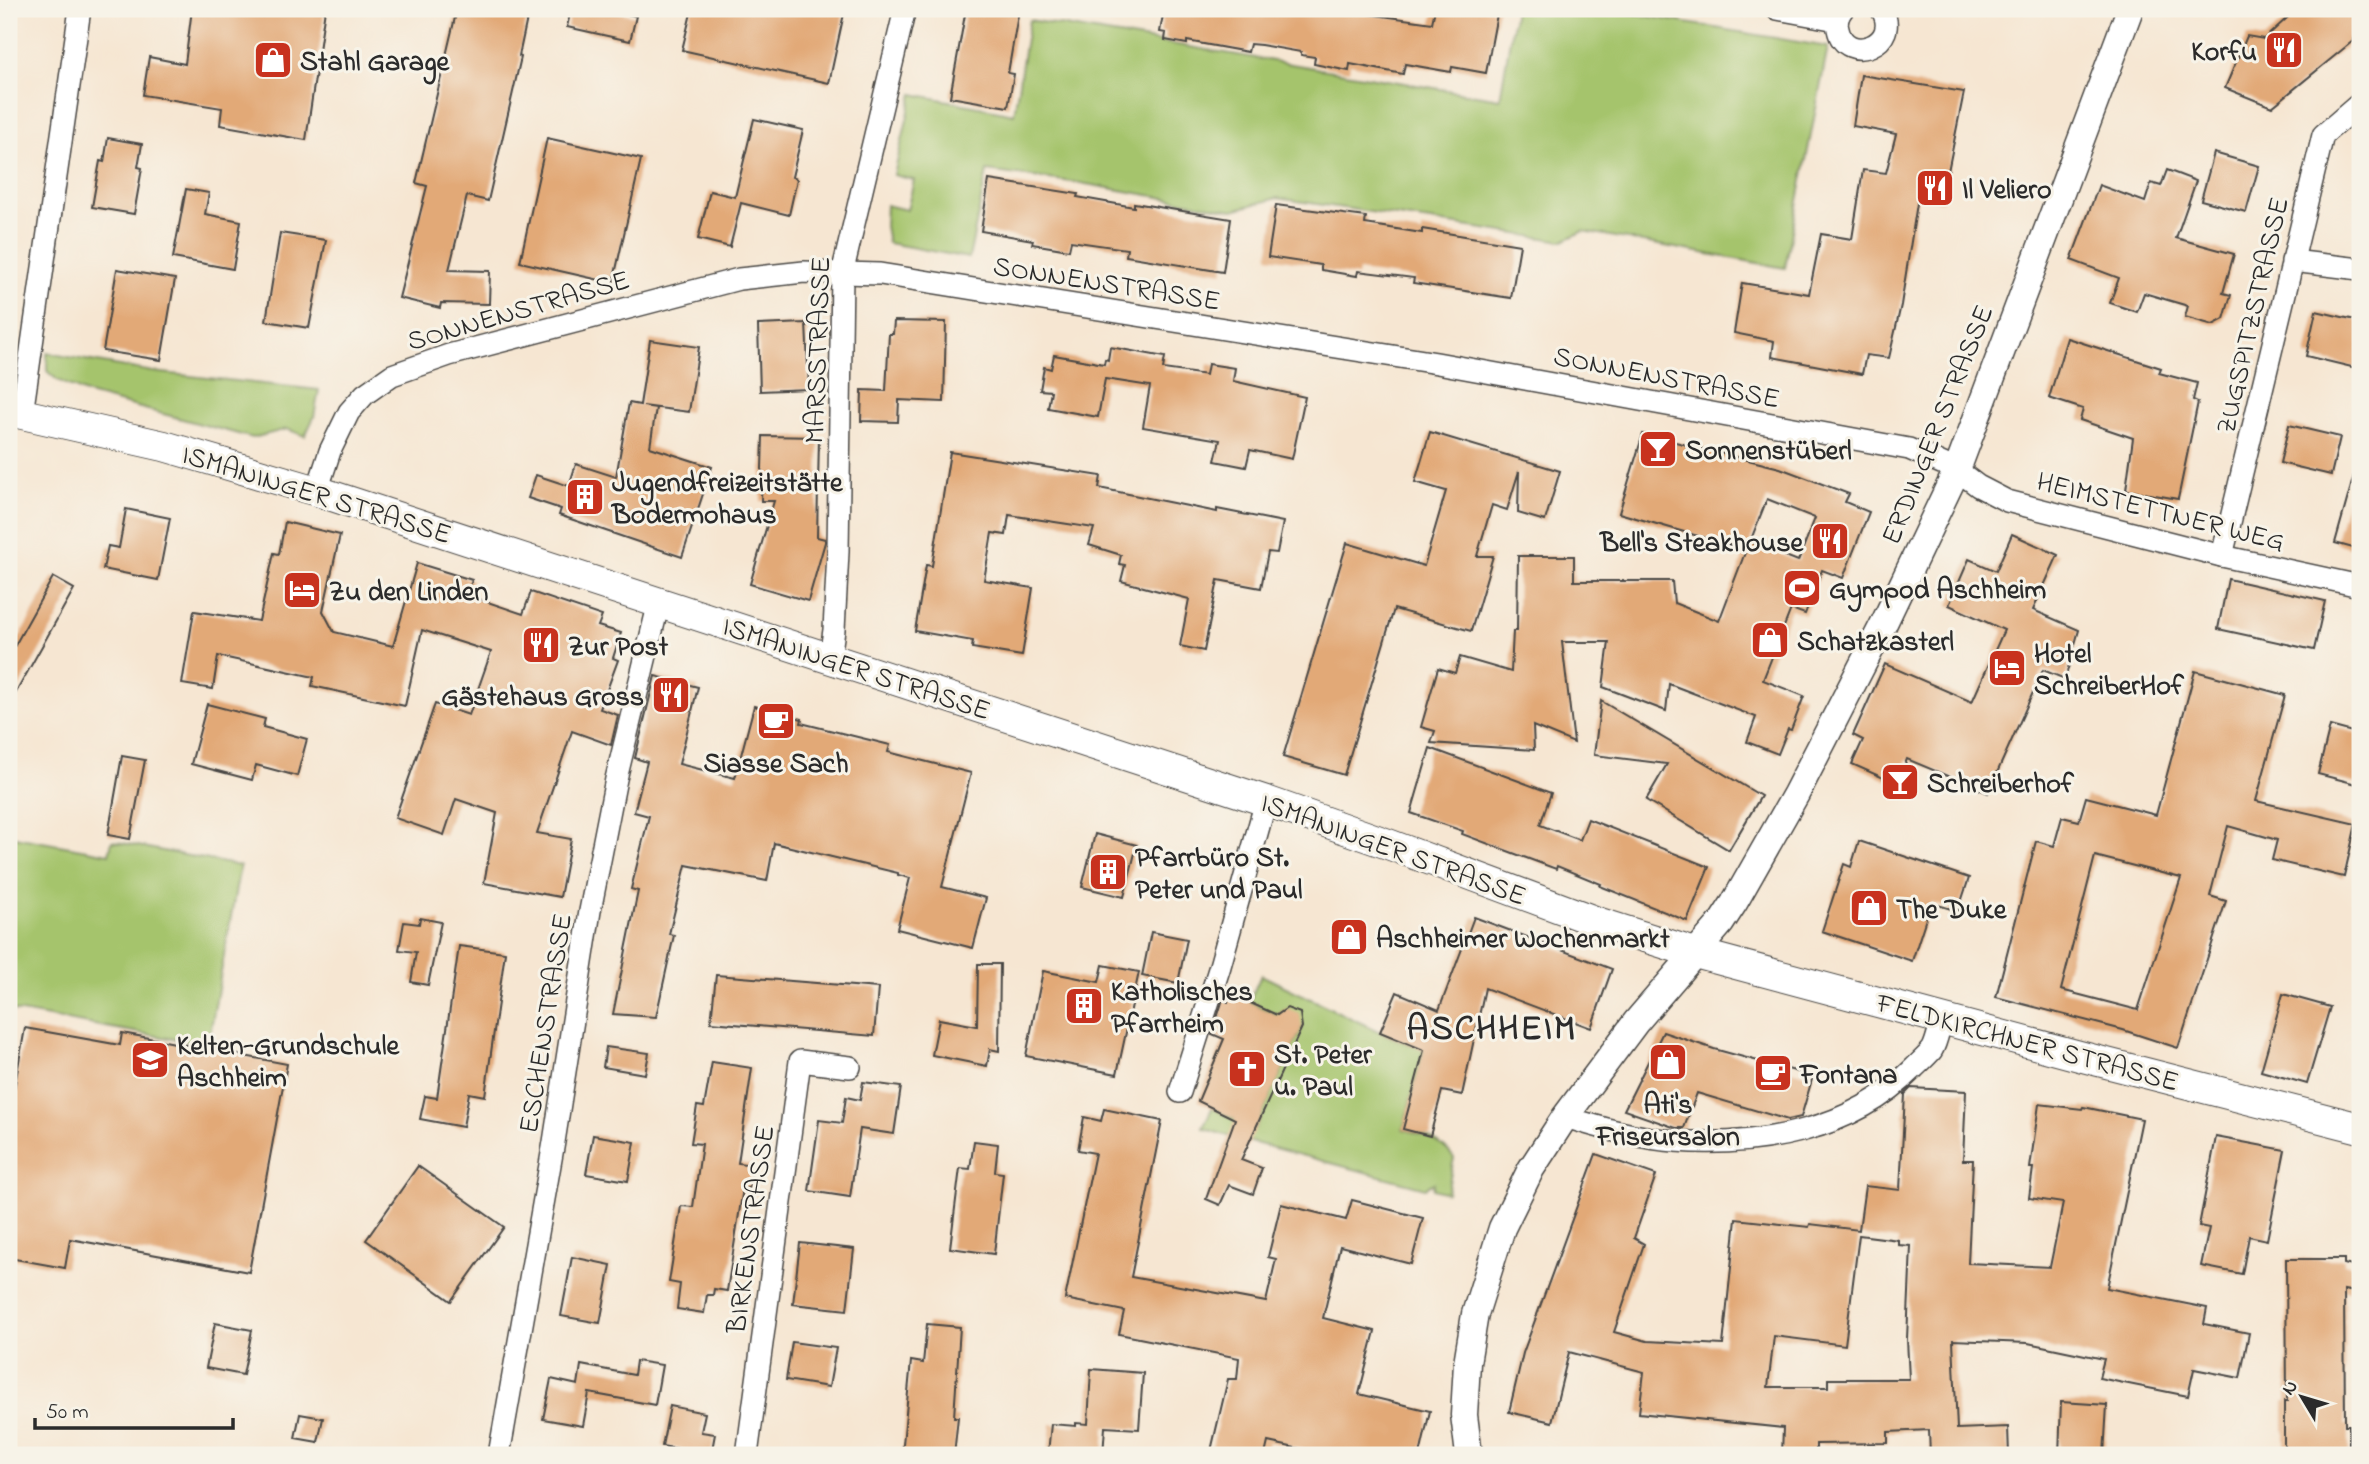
<svg xmlns="http://www.w3.org/2000/svg" width="2369" height="1464" viewBox="0 0 2369 1464" font-family="'Indie Flower',sans-serif">
<style>
.green{fill:#a5c46c;stroke:#68784c;stroke-width:2}
.building{fill:#e2a977;fill-rule:evenodd}
.lines{fill:none;stroke-linecap:round;stroke-linejoin:round}
.minor-casing{stroke:#494744;stroke-width:24}
.tertiary-casing{stroke:#494744;stroke-width:29}
.secondary-casing{stroke:#494744;stroke-width:32}
.minor{stroke:#fff;stroke-width:21}
.tertiary{stroke:#fff;stroke-width:26}
.secondary{stroke:#fff;stroke-width:30}
.labels{text-anchor:middle;stroke-width:6;stroke-linejoin:round;paint-order:stroke}
.poi-label{font-size:28px;font-weight:bold;fill:#2b2b2b;stroke:#f7f3e8;text-anchor:start}
.street-label{font-size:28px;fill:#2b2b2b;stroke:#f7f3e8}
.district-label{font-size:35px;font-weight:bold;letter-spacing:2px;fill:#2b2b2b;stroke:#f7f3e8}
</style>
<rect width="100%" height="100%" fill="#f7f3e8"/>
<filter id="ink" filterUnits="userSpaceOnUse"><feTurbulence type="fractalNoise" baseFrequency=".0143" numOctaves="2"/><feDisplacementMap in="SourceGraphic" scale="14" xChannelSelector="R" yChannelSelector="G"/><feConvolveMatrix kernelMatrix="1 2 1 2 8 2 1 2 1" color-interpolation-filters="sRGB"/></filter>
<filter id="wash" filterUnits="userSpaceOnUse"><feTurbulence type="fractalNoise" baseFrequency=".00686" numOctaves="4" result="noise"/><feDisplacementMap in="SourceGraphic" scale="28" xChannelSelector="R" yChannelSelector="G"/><feGaussianBlur stdDeviation="1.57" result="paint"/><feColorMatrix in="noise" values="0 0 0 0 0 0 0 0 0 0 0 0 0 0 0 0 0 1.4 0 .05"/><feComposite in="paint" operator="in"/></filter>
<g filter="url(#wash)">
<rect width="100%" height="100%" fill="#f6e6d2"/>
<!-- green -->
<g class="green">
<polygon points="1515,9 1603,9 1828,47 1785,268 1583,231 1563,241 1277,198 1233,210 1080,183 987,171 969,258 888,243 885,226 886,205 907,210 914,180 894,175 913,94 1014,114 1029,20 1500,99"/>
<polygon points="47,353 153,372 319,390 314,417 305,436 287,429 253,438 88,394 57,380 47,371"/>
<polygon points="9,836 109,854 112,841 240,866 208,1045 9,1010"/>
<path d="M1261,975L1380,1032L1424,1050L1403,1129C1424,1135 1441,1140 1454,1158L1447,1193L1433,1189L1434,1183L1425,1188L1228,1136L1203,1128L1212,1108L1255,1129L1302,1027L1287,1008L1277,1015L1249,1002Z"/>
</g>
<g id="blocks">
<!-- building -->
<g class="building">
<polygon points="192,9 325,9 306,140 220,125 222,108 143,95 149,57 185,64"/>
<polygon points="457,9 529,9 519,56 521,57 488,201 467,196 449,270 490,271 489,304 441,303 440,308 399,298 427,186 416,183"/>
<polygon points="571,9 604,9 636,16 630,41 567,27"/>
<polygon points="692,9 845,9 829,83 682,50"/>
<polygon points="966,9 1019,9 1008,73 1014,74 1008,107 950,97"/>
<polygon points="1164,9 1332,9 1432,23 1435,9 1498,9 1486,73 1452,67 1451,72 1405,64 1403,74 1350,64 1349,71 1314,64 1315,57 1301,55 1301,52 1261,45 1250,44 1248,52 1187,41 1187,44 1165,40 1166,33 1160,32"/>
<polygon points="2297,9 2360,9 2360,24 2353,41 2272,107 2225,88 2247,36 2264,39"/>
<polygon points="1861,75 1964,92 1942,201 1918,197 1901,305 1889,358 1866,355 1862,374 1772,357 1774,341 1734,333 1742,283 1809,294 1821,234 1852,239 1863,170 1886,173 1896,134 1853,126"/>
<polygon points="754,119 803,130 792,177 797,179 789,215 741,203 730,247 698,239 710,191 735,197"/>
<polygon points="108,138 142,144 138,167 142,168 134,214 92,207 100,161 104,162"/>
<polygon points="547,138 641,159 613,283 520,262"/>
<polygon points="2214,153 2259,166 2246,212 2201,200"/>
<polygon points="2167,170 2196,181 2176,238 2234,254 2223,293 2231,295 2224,319 2213,325 2185,317 2188,306 2144,293 2137,312 2110,303 2119,278 2071,260 2099,185 2145,202 2151,183 2161,186"/>
<polygon points="989,180 1078,194 1077,197 1134,207 1134,203 1231,219 1223,272 1126,256 1127,249 1071,241 1069,250 1032,244 1033,240 981,231"/>
<polygon points="186,189 209,193 205,214 241,221 233,269 173,258"/>
<polygon points="1276,205 1366,217 1365,224 1422,233 1422,229 1520,245 1511,298 1413,283 1414,278 1358,271 1357,276 1321,270 1321,265 1268,257"/>
<polygon points="280,233 326,240 309,328 266,321"/>
<polygon points="117,269 175,279 161,360 103,351"/>
<polygon points="2316,311 2360,321 2360,369 2306,356"/>
<polygon points="894,321 946,322 944,402 899,400 898,422 861,421 862,390 886,391 889,334 893,334"/>
<polygon points="806,323 809,389 760,391 758,325"/>
<polygon points="2067,338 2161,368 2159,373 2197,383 2193,400 2198,402 2178,499 2126,490 2133,438 2080,420 2083,409 2049,398"/>
<polygon points="650,340 699,347 689,412 643,406 656,408 650,447 712,467 682,557 559,515 561,509 528,498 536,475 569,486 576,464 616,477 629,403 640,405"/>
<polygon points="1110,347 1165,357 1163,369 1206,375 1208,364 1235,368 1233,381 1305,397 1292,459 1250,450 1246,467 1215,461 1220,440 1143,427 1150,386 1105,379 1098,417 1048,408 1051,391 1040,390 1044,367 1051,369 1054,355 1104,364 1105,359 1108,360"/>
<polygon points="2289,425 2340,437 2331,475 2280,463"/>
<polygon points="1430,432 1560,471 1545,521 1518,513 1519,471 1507,510 1492,505 1477,556 1493,556 1471,631 1394,609 1344,775 1283,757 1347,543 1424,566 1446,491 1415,482"/>
<path d="M1643,434L1780,468L1849,494L1845,502L1869,512L1843,578L1822,570L1805,614L1791,609L1763,680L1804,696L1791,730L1788,729L1778,754L1747,742L1756,717L1669,684L1666,711L1603,687L1609,642H1562L1574,743L1533,726L1534,750L1431,743L1435,731L1421,727L1438,668L1455,673L1460,657L1511,672L1513,631H1517L1518,556H1574V581H1672L1674,603L1719,621L1746,550L1619,513ZM1767,499L1815,518L1798,561L1750,542Z"/>
<polygon points="763,436 819,437 817,537 825,539 825,542 808,601 750,584 774,501 761,501"/>
<polygon points="950,452 1101,476 1099,488 1217,512 1217,509 1283,522 1277,553 1268,552 1261,588 1218,580 1204,651 1180,646 1189,599 1121,581 1125,565 1119,564 1121,555 1089,545 1094,528 1009,515 1006,535 992,533 984,580 1033,588 1022,656 972,648 973,641 915,631 926,565 932,566"/>
<polygon points="2354,475 2360,475 2360,550 2335,543"/>
<polygon points="126,509 170,518 158,580 103,569 108,546 119,548"/>
<polygon points="285,522 340,535 323,611 334,632 393,646 417,563 472,580 467,595 523,614 531,592 602,616 598,626 621,633 613,658 618,660 600,709 618,715 611,745 572,731 537,833 571,839 560,897 484,883 497,813 456,799 444,835 395,818 435,704 469,715 491,652 422,630 405,706 312,686 314,677 218,656 213,689 182,684 194,611 259,621 274,553 279,554"/>
<polygon points="2012,534 2058,555 2033,610 2079,630 2065,679 2043,670 1988,793 1907,759 1897,784 1852,764 1863,740 1853,735 1885,664 1972,702 2004,630 1949,605 1969,559 1996,571"/>
<polygon points="53,577 74,589 9,705 9,656"/>
<polygon points="2228,579 2325,601 2314,650 2218,629"/>
<path d="M2195,671L2285,695L2256,801L2356,824L2344,877L2272,860L2277,840L2228,826L2210,896L2226,901L2178,1048L2123,1030L1996,997L2036,841L2054,846L2062,817L2079,821L2086,797L2156,815ZM2095,856L2181,878L2138,1010L2061,990Z"/>
<polygon points="655,676 698,687 679,764 735,778 754,706 802,719 801,723 890,745 888,752 971,773 942,887 986,898 973,948 897,929 910,878 898,875 898,873 774,843 767,881 686,865 669,934 674,935 656,1017 613,1014 638,891 631,889 649,816 634,812 647,762 635,758"/>
<polygon points="1601,701 1761,796 1729,850 1646,800 1667,764 1594,755"/>
<polygon points="207,704 265,719 263,727 307,739 297,776 256,765 252,780 191,764"/>
<polygon points="2330,726 2360,734 2360,785 2318,774"/>
<polygon points="1430,748 1551,793 1540,825 1580,840 1588,819 1709,867 1687,921 1600,886 1601,884 1557,866 1556,869 1462,834 1463,831 1411,813"/>
<polygon points="122,756 145,760 130,839 108,835"/>
<polygon points="1095,834 1137,845 1124,897 1082,887"/>
<polygon points="1859,841 1969,878 1958,911 1931,903 1912,961 1822,931 1844,864 1851,867"/>
<polygon points="1474,917 1612,969 1591,1028 1485,988 1462,1095 1442,1091 1430,1136 1403,1129 1424,1050 1380,1032 1397,992 1439,1010"/>
<polygon points="420,918 441,922 428,985 411,982 416,952 399,950 404,922 419,924"/>
<polygon points="1151,932 1187,939 1178,983 1142,976"/>
<polygon points="459,946 505,952 485,1096 469,1093 463,1127 420,1119 425,1096 437,1098"/>
<polygon points="978,964 1000,964 999,1051 990,1049 987,1066 932,1055 939,1019 977,1026"/>
<polygon points="1103,965 1139,972 1117,1074 1026,1056 1043,971 1099,982"/>
<polygon points="716,975 878,988 874,1036 711,1022"/>
<polygon points="1231,994 1277,1015 1287,1008 1300,1013 1302,1027 1241,1160 1262,1168 1253,1194 1229,1185 1220,1205 1206,1199 1235,1119 1198,1101 1224,1039 1212,1034 1223,999 1228,1002"/>
<polygon points="2283,994 2330,1007 2307,1084 2261,1071"/>
<polygon points="25,1028 120,1045 122,1033 287,1064 249,1272 70,1239 65,1268 9,1258 9,1118"/>
<polygon points="1663,1032 1714,1049 1813,1076 1801,1117 1788,1120 1697,1093 1684,1128 1676,1128 1624,1110"/>
<polygon points="606,1047 649,1053 645,1074 603,1067"/>
<polygon points="712,1062 752,1068 738,1163 753,1165 749,1189 743,1188 727,1291 714,1289 713,1295 707,1295 704,1313 677,1309 680,1284 669,1282 681,1206 693,1207 702,1144 691,1143 697,1106 704,1107"/>
<polygon points="863,1082 901,1087 894,1134 860,1129 850,1197 809,1191 819,1120 842,1123 846,1097 860,1100"/>
<path d="M1911,1088L1966,1091L1963,1160H1973L1968,1263L2050,1267L2063,1203L2029,1198L2033,1168H2030L2039,1104L2082,1109L2083,1107L2142,1119L2107,1288L2207,1308L2204,1324L2249,1333L2240,1378L2194,1369L2188,1396L2099,1378L2104,1359L2028,1343L1953,1340L1957,1429L2008,1427L2009,1455H1930L1929,1430L1888,1432V1443L1816,1444V1455H1782L1783,1428L1639,1413L1644,1372L1569,1352L1552,1422L1509,1412L1523,1353L1596,1154L1656,1175L1634,1238L1644,1244L1614,1332L1647,1341L1723,1345L1736,1219L1809,1227L1810,1224L1859,1230L1865,1186L1900,1190L1905,1094ZM1859,1235L1898,1240V1245L1911,1246L1907,1339L1909,1379H1828V1387H1768L1774,1336L1845,1345Z"/>
<polygon points="1104,1109 1162,1121 1131,1277 1266,1302 1276,1259 1268,1257 1281,1204 1346,1220 1352,1200 1423,1218 1411,1264 1340,1246 1323,1318 1375,1331 1359,1394 1430,1411 1420,1455 1327,1455 1268,1442 1265,1455 1210,1455 1228,1379 1237,1379 1239,1358 1119,1334 1124,1311 1065,1299 1095,1153 1078,1150 1084,1117 1101,1121"/>
<polygon points="593,1135 635,1142 628,1181 586,1174"/>
<polygon points="2216,1137 2285,1150 2267,1240 2249,1236 2242,1274 2201,1266 2209,1228 2199,1226"/>
<polygon points="974,1141 998,1144 995,1172 1003,1173 994,1254 950,1248 960,1168 970,1169"/>
<polygon points="418,1166 504,1227 451,1301 366,1240"/>
<polygon points="800,1243 854,1249 847,1310 793,1304"/>
<polygon points="572,1257 611,1265 600,1323 561,1316"/>
<polygon points="2286,1259 2344,1259 2344,1264 2360,1268 2360,1293 2344,1290 2345,1425 2349,1425 2349,1455 2284,1455 2284,1401 2287,1401"/>
<polygon points="215,1323 252,1330 243,1375 206,1368"/>
<polygon points="927,1324 960,1327 954,1417 958,1417 954,1455 902,1455 911,1361 923,1363"/>
<polygon points="792,1342 836,1348 829,1387 786,1380"/>
<polygon points="636,1361 662,1365 655,1405 589,1393 583,1426 543,1419 551,1379 578,1385 581,1365 634,1375"/>
<polygon points="1091,1369 1143,1373 1139,1429 1105,1427 1103,1455 1048,1453 1051,1424 1076,1426 1076,1423 1088,1424"/>
<polygon points="2061,1402 2107,1405 2104,1455 2059,1455"/>
<polygon points="670,1406 705,1413 701,1432 715,1434 711,1455 662,1446"/>
<polygon points="300,1414 323,1418 318,1442 295,1438"/>
</g>
</g>
</g>
<g filter="url(#ink)">
<use href="#blocks" fill-opacity="0" stroke="#494744" stroke-width="2"/>
<g class="lines">
<!-- minor casing -->
<g class="minor-casing">
<g id="minor">
<polyline points="1777,9 1837,20"/>
<path d="M1843,9C1838,15 1836,22 1838,29C1845,66 1904,44 1881,9"/>
<polyline points="2292,261 2360,269"/>
<polyline points="22,414 80,9"/>
<polyline points="317,491 330,451 349,412 365,394 392,375 449,355 739,279 804,272 880,274 1437,363 1909,449 1957,470 1978,486 2007,501 2222,556 2360,586"/>
<polyline points="2222,556 2323,135 2360,103"/>
<polyline points="830,658 834,630 838,552 842,274 905,9"/>
<polyline points="1180,1092 1220,966 1266,801"/>
<path d="M1565,1117C1601,1128 1637,1138 1675,1141C1759,1147 1852,1131 1913,1069C1919,1063 1927,1056 1932,1050C1937,1042 1939,1028 1942,1019"/>
<polyline points="499,1455 554,1142 590,911 616,779 659,602"/>
<polyline points="747,1455 800,1061 850,1067"/>
</g>
</g>
<!-- tertiary casing -->
<g class="tertiary-casing">
<polyline id="tertiary" points="1469,1455 1464,1415 1467,1363 1475,1314 1502,1228 1531,1169 1565,1117 1636,1022 1721,923 1734,903 1796,794 1884,623 1957,470 2130,9"/>
</g>
<!-- secondary casing -->
<g class="secondary-casing">
<polyline id="secondary" points="9,411 164,446 317,491 1266,801 1388,844 1600,923 1695,953 2083,1057 2360,1128"/>
</g>
<!-- minor -->
<use href="#minor" class="minor"/>
<!-- tertiary -->
<use href="#tertiary" class="tertiary"/>
<!-- secondary -->
<use href="#secondary" class="secondary"/>
</g>
</g>
<!-- icons -->
<defs>
<g id="restaurant-square" transform="scale(2.0125)"><rect x="-9" y="-9" width="18" height="18" rx="4" fill="#c8321e" stroke="#f7f3e8"/><path d="M-5-6h1v4h1v-4h1v4h1v-4h1v5L-1.5 .5V6h-2V.5L-5-1ZM5-6V6H3V1.5H1.5Q1.5-4 5-6Z" fill="#fff"/></g>
<g id="shop-square" transform="scale(2.0125)"><rect x="-9" y="-9" width="18" height="18" rx="4" fill="#c8321e" stroke="#f7f3e8"/><path d="M-5-2.5h2.3a2.7 3.5 0 0 1 5.4 0H5L5.5 6h-11ZM-1.5-2.5h3a1.5 2.3 0 0 0-3 0Z" fill="#fff"/></g>
<g id="bar-square" transform="scale(2.0125)"><rect x="-9" y="-9" width="18" height="18" rx="4" fill="#c8321e" stroke="#f7f3e8"/><path d="M-6-5H6L.8 .8V4.5H3.5V6h-7V4.5H-.8V.8Z" fill="#fff"/></g>
<g id="building-square" transform="scale(2.0125)"><rect x="-9" y="-9" width="18" height="18" rx="4" fill="#c8321e" stroke="#f7f3e8"/><path d="M-4-6H4V6H1V3H-1V6H-4ZM-2.5-4.3h1.7v1.8h-1.7ZM.8-4.3h1.7v1.8H.8ZM-2.5-1h1.7V.8h-1.7ZM.8-1h1.7V.8H.8Z" fill="#fff"/></g>
<g id="stadium-square" transform="scale(2.0125)"><rect x="-9" y="-9" width="18" height="18" rx="4" fill="#c8321e" stroke="#f7f3e8"/><path d="M0-5a6.5 5 0 1 0 0 10a6.5 5 0 1 0 0-10ZM-3.5-1.8h7v3.6h-7Z" fill="#fff"/></g>
<g id="hotel-square" transform="scale(2.0125)"><rect x="-9" y="-9" width="18" height="18" rx="4" fill="#c8321e" stroke="#f7f3e8"/><path d="M-6-4.5h1.5V1H6V5H4.5V3h-9V5H-6ZM-4 0a1.8 1.8 0 1 1 3.6 0ZM.5 0V-2.5h3Q6-2.5 6 0Z" fill="#fff"/></g>
<g id="cafe-square" transform="scale(2.0125)"><rect x="-9" y="-9" width="18" height="18" rx="4" fill="#c8321e" stroke="#f7f3e8"/><path d="M-5.5-4.5H6V0H3Q3 3.5 0 3.5H-2.5Q-5.5 3.5-5.5 0ZM3-3.2v2h1.7v-2ZM-6 4.5H4V6H-6Z" fill="#fff"/></g>
<g id="school-square" transform="scale(2.0125)"><rect x="-9" y="-9" width="18" height="18" rx="4" fill="#c8321e" stroke="#f7f3e8"/><path d="M0-5L7-2L0 1L-7-2ZM-4 1L0 2.5L4 1V4Q0 6-4 4Z" fill="#fff"/></g>
<g id="church-square" transform="scale(2.0125)"><rect x="-9" y="-9" width="18" height="18" rx="4" fill="#c8321e" stroke="#f7f3e8"/><path d="M-1.2-6h2.4v3.5h3.3v2.4h-3.3V6h-2.4V-.1h-3.3v-2.4h3.3Z" fill="#fff"/></g>
</defs>
<g fill-rule="evenodd">
<use href="#restaurant-square" x="2284" y="50"/>
<use href="#shop-square" x="273" y="60"/>
<use href="#restaurant-square" x="1935" y="188"/>
<use href="#bar-square" x="1658" y="449"/>
<use href="#building-square" x="585" y="497"/>
<use href="#restaurant-square" x="1830" y="541"/>
<use href="#stadium-square" x="1802" y="588"/>
<use href="#hotel-square" x="302" y="590"/>
<use href="#shop-square" x="1770" y="640"/>
<use href="#restaurant-square" x="541" y="645"/>
<use href="#hotel-square" x="2007" y="668"/>
<use href="#restaurant-square" x="671" y="695"/>
<use href="#cafe-square" x="776" y="721"/>
<use href="#bar-square" x="1900" y="782"/>
<use href="#building-square" x="1108" y="872"/>
<use href="#shop-square" x="1869" y="908"/>
<use href="#shop-square" x="1349" y="937"/>
<use href="#building-square" x="1084" y="1006"/>
<use href="#school-square" x="150" y="1060"/>
<use href="#shop-square" x="1668" y="1062"/>
<use href="#church-square" x="1247" y="1069"/>
<use href="#cafe-square" x="1773" y="1073"/>
</g>
<g class="labels">
<!-- poi labels -->
<g class="poi-label">
<text x="2257" y="60" text-anchor="end">Korfu</text>
<text x="300" y="70">Stahl Garage</text>
<text x="1962" y="198">Il Veliero</text>
<text x="1685" y="459">Sonnenstüberl</text>
<text x="612" y="491">Jugendfreizeitstätte<tspan x="612" dy="32">Bodermohaus</tspan></text>
<text x="1803" y="551" text-anchor="end">Bell's Steakhouse</text>
<text x="1829" y="598">Gympod Aschheim</text>
<text x="329" y="600">Zu den Linden</text>
<text x="1797" y="650">Schatzkasterl</text>
<text x="568" y="655">Zur Post</text>
<text x="2034" y="662">Hotel<tspan x="2034" dy="32">SchreiberHof</tspan></text>
<text x="644" y="705" text-anchor="end">Gästehaus Gross</text>
<text x="776" y="772" text-anchor="middle">Siasse Sach</text>
<text x="1927" y="792">Schreiberhof</text>
<text x="1135" y="866">Pfarrbüro St.<tspan x="1135" dy="32">Peter und Paul</tspan></text>
<text x="1896" y="918">The Duke</text>
<text x="1376" y="947">Aschheimer Wochenmarkt</text>
<text x="1111" y="1000">Katholisches<tspan x="1111" dy="32">Pfarrheim</tspan></text>
<text x="177" y="1054">Kelten-Grundschule<tspan x="177" dy="32">Aschheim</tspan></text>
<text x="1274" y="1063">St. Peter<tspan x="1274" dy="32">u. Paul</tspan></text>
<text x="1800" y="1083">Fontana</text>
<text x="1668" y="1113" text-anchor="middle">Ati's<tspan x="1668" dy="32">Friseursalon</tspan></text>
</g>
<!-- street labels -->
<g class="street-label">
<text transform="translate(1107 282) rotate(9)" y="10">SONNENSTRASSE</text>
<text transform="translate(518 309) rotate(-16)" y="10">SONNENSTRASSE</text>
<text transform="translate(2251 315) rotate(-77)" y="10">ZUGSPITZSTRASSE</text>
<text transform="translate(816 350) rotate(-88)" y="10">MARSSTRASSE</text>
<text transform="translate(1667 376) rotate(11)" y="10">SONNENSTRASSE</text>
<text transform="translate(1936 424) rotate(-68)" y="10">ERDINGER STRASSE</text>
<text transform="translate(317 493) rotate(17)" y="10">ISMANINGER STRASSE</text>
<text transform="translate(2161 510) rotate(14)" y="10">HEIMSTETTNER WEG</text>
<text transform="translate(857 667) rotate(18)" y="10">ISMANINGER STRASSE</text>
<text transform="translate(1394 848) rotate(20)" y="10">ISMANINGER STRASSE</text>
<text transform="translate(544 1023) rotate(-81)" y="10">ESCHENSTRASSE</text>
<text transform="translate(2028 1041) rotate(15)" y="10">FELDKIRCHNER STRASSE</text>
<text transform="translate(749 1229) rotate(-82)" y="10">BIRKENSTRASSE</text>
</g>
<!-- district labels -->
<g class="district-label">
<text x="1492" y="1039">ASCHHEIM</text>
</g>
</g>
<!-- margin -->
<rect width="2369" height="1464" fill="none" stroke="#f7f3e8" stroke-width="35"/>
<!-- north arrow -->
<g transform="translate(2302 1397) rotate(308)" stroke="#f7f3e8" stroke-width="5" paint-order="stroke">
<path d="M0-5L12 26L0 18L-12 26Z" fill="#2b2b2b"/>
<text y="-10" font-size="19" font-weight="bold" text-anchor="middle" fill="#2b2b2b">N</text>
</g>
<!-- scale -->
<path d="M35 1418v10h198v-10" fill="none" stroke="#2b2b2b" stroke-width="3.5"/>
<text x="46" y="1418" font-size="21" fill="#2b2b2b" stroke="#f7f3e8" stroke-width="5" paint-order="stroke">50 m</text>
</svg>
